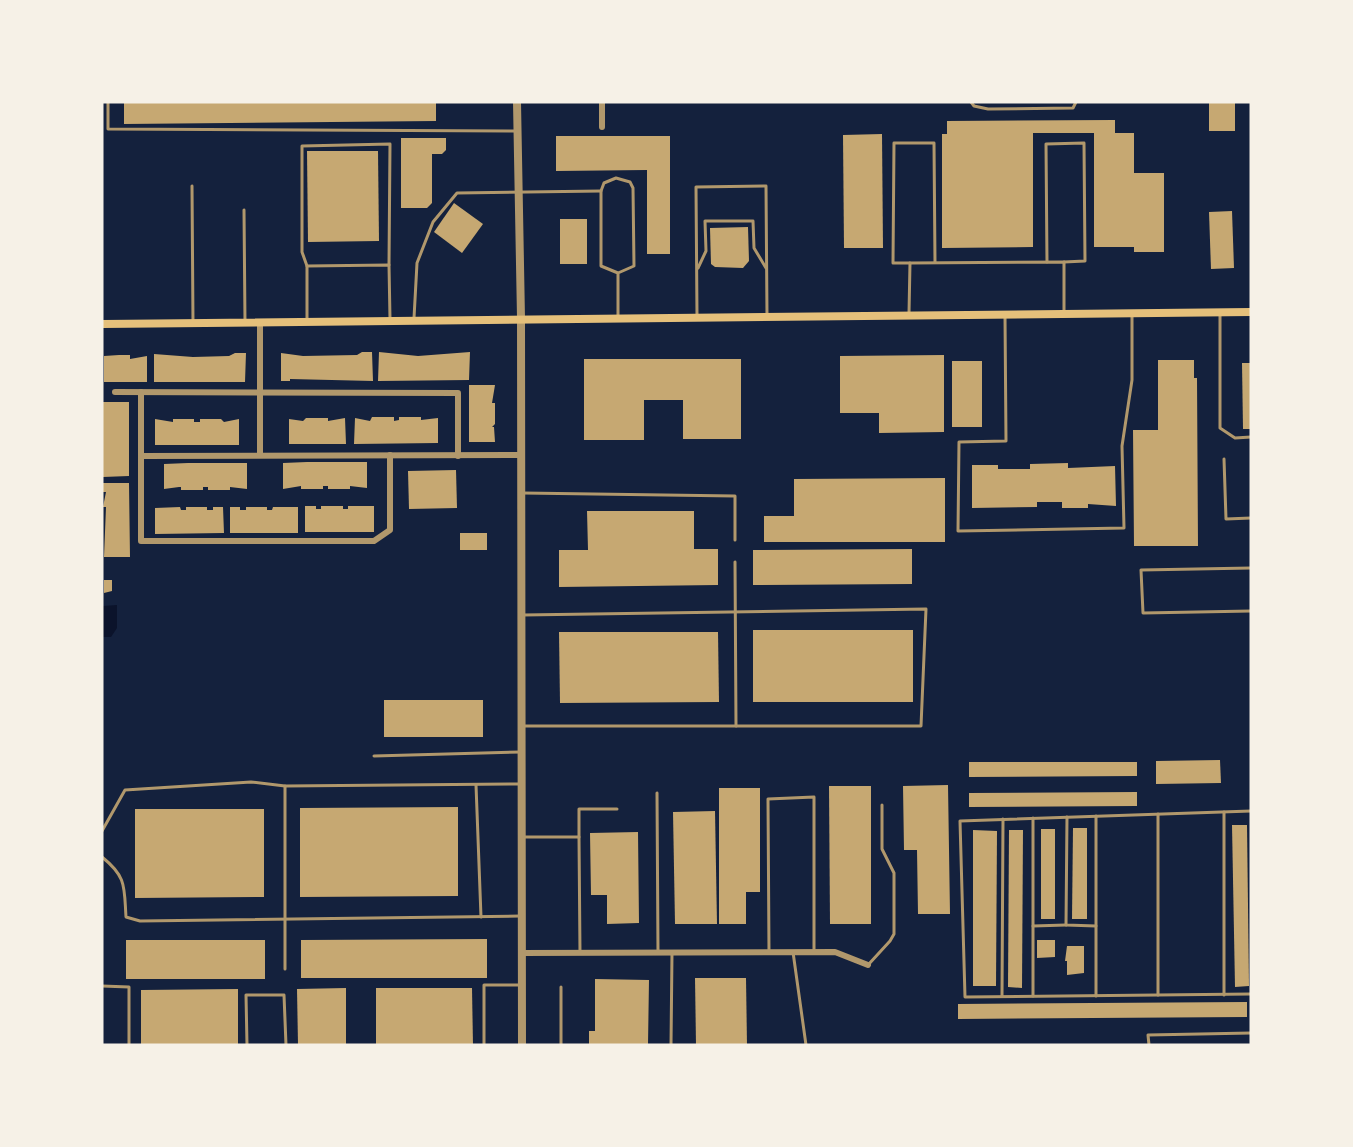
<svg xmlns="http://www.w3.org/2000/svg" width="1353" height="1147" viewBox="0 0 1353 1147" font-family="'Fira Sans',sans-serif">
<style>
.water{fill:#0b132b}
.building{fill:#c6a872}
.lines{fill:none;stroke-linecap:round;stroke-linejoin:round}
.service{stroke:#b1986c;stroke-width:3}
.minor{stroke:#b1986c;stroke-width:6}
.tertiary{stroke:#b1986c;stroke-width:8}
.secondary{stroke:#e5c07b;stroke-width:8}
</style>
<rect width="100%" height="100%" fill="#14213d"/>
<!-- water -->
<polygon class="water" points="117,605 117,628 111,637 103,637 103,606"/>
<!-- building -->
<g class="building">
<polygon points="124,102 436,102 436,121 124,124"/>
<rect x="1209" y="102" width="26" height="29"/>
<polygon points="1115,120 1115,133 1134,133 1134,173 1164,173 1164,252 1134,252 1134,247 1094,247 1094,133 1033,133 1033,247 942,248 942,134 947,134 947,121"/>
<polygon points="882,134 883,248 844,248 843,135"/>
<polygon points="556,136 670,136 670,254 647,254 647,170 556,171"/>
<polygon points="401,138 446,138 446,150 442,154 432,154 432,203 427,208 401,208"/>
<polygon points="307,151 378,151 379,241 308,242"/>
<polygon points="454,203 483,224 462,253 434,232"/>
<polygon points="1232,211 1234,268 1211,269 1209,212"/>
<rect x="560" y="219" width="27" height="45"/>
<polygon points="748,227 749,261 743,268 715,267 711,264 710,228"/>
<polygon points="362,352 372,352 373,381 290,379 290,381 281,381 281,353 303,356 357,355"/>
<polygon points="379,352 418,356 470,352 469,380 378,381"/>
<polygon points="235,353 246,353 245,382 154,382 154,354 193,357 229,356"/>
<polygon points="119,355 130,355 130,359 147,356 147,382 104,382 104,356"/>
<polygon points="944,355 944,432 879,433 879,413 840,413 840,356"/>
<polygon points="584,359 741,359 741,439 683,439 683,400 644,400 644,440 584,440"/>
<polygon points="1158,360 1194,360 1194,378 1197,378 1198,546 1134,546 1133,430 1158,430"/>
<rect x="952" y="361" width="30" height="66"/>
<polygon points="1242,363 1251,363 1251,429 1243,429"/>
<polygon points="469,385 495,385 492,403 495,403 495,424 492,427 494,427 495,442 469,442"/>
<polygon points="103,402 129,402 129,476 103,477"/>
<polygon points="372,417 394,417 394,421 399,420 399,417 421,417 421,420 438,418 438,443 354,444 355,418 370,421"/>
<polygon points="306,418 328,418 328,421 345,418 346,444 289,444 289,419 303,421"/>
<polygon points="155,419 173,422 173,419 194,419 194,422 200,422 200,419 221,419 224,422 239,419 239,445 155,445"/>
<polygon points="307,462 367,462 367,488 350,486 350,489 328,489 328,486 323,486 323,489 301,489 301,486 283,489 283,463"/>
<polygon points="188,463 247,463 247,489 230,487 230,490 208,490 208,487 203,487 203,490 181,490 181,487 179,487 164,489 164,464"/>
<polygon points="1068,463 1068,468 1115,466 1116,506 1088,504 1088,508 1062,508 1062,502 1037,502 1037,507 972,508 972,465 998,465 998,469 1030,469 1030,464"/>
<polygon points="456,470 457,508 409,509 408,471"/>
<polygon points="945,478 945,542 764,542 764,516 794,516 794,479"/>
<polygon points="103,483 129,483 130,557 104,557 106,507 103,507 106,492 103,492"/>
<polygon points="305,506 316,506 316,509 321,509 321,506 343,506 343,509 348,509 348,506 374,506 374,532 305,532"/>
<polygon points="180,507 181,510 186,510 186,507 207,507 207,510 213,510 213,507 223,507 224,533 155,534 155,508"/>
<polygon points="230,507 240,507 240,510 246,510 246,507 267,507 267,510 272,510 273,507 298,507 298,533 230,533"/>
<polygon points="587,511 694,511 694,549 718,549 718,585 559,587 559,550 588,550"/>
<rect x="460" y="533" width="27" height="17"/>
<polygon points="912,549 912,584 753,585 753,550"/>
<polygon points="104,580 112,580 112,591 104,593"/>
<rect x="753" y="630" width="160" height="72"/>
<polygon points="559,632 718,632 719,702 560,703"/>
<rect x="384" y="700" width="99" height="37"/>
<polygon points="1220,760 1221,783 1156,784 1156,761"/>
<polygon points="969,762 1137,762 1137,776 969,777"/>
<polygon points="948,785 950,914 918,914 917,850 904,850 903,786"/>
<polygon points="829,786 871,786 871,924 830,924"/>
<polygon points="719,788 760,788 760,892 746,892 746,924 719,924"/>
<polygon points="1137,792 1137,806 969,807 969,793"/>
<polygon points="458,807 458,896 300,897 300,808"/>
<polygon points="135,809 264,809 264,897 135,898"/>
<polygon points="715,811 717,924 675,924 673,812"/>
<polygon points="1232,825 1247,825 1249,986 1235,987"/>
<polygon points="1073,828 1087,828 1087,919 1072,919"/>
<rect x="1041" y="829" width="14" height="90"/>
<polygon points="973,830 997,831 996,986 973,986"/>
<polygon points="1009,830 1023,830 1022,988 1008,987"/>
<polygon points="638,832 639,923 607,924 607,895 591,895 590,833"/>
<polygon points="487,939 487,978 301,978 301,940"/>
<rect x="126" y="940" width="139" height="39"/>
<polygon points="1037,940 1055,940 1055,957 1037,958"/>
<polygon points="1067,946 1084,946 1084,973 1067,975 1067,961 1065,961"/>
<polygon points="695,978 746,978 747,1045 696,1045"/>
<polygon points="595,979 649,980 648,1045 589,1045 589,1031 595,1031"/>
<polygon points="346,988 346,1045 298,1045 297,989"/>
<polygon points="376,988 472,988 473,1045 376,1045"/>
<polygon points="238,989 238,1045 141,1045 141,990"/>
<polygon points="1247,1002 1247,1017 958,1019 958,1004"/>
</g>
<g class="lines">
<!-- service -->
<g class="service">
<polyline points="108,102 108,129 517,131"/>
<polyline points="971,102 974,106 988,109 1073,108 1076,102"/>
<polyline points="192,186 193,322"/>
<polyline points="244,210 245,322"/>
<polyline points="1047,262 1046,144 1084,143 1085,261 1064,262"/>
<polyline points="910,263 893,263 894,143 934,143 935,262"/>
<polyline points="307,266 302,252 302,146 390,144 389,265"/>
<polyline points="698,268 706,251 705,221 753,221 754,248 766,268"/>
<polyline points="618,273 601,266 601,191 604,183 616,178 630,182 633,188 634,266 618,273 618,316"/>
<polyline points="909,313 910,263 1064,262 1064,312"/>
<polyline points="1220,314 1220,428 1235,438 1251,437"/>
<polyline points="697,315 696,187 766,186 767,315"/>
<polyline points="1005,316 1006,441 959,442 958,531 1124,528 1122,446 1132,380 1132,314"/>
<polyline points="414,318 417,263 433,222 457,193 601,191"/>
<polyline points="307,321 307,266 389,265 390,319"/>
<polyline points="1224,459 1226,519 1251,518"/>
<polyline points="523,493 735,496 735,540"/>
<polyline points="735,562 736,726"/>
<polyline points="1251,568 1141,570 1143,613 1251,611"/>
<polyline points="523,615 926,609 921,726 524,726"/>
<polyline points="374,756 521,752"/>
<polyline points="476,785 481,917"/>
<polyline points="657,793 658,953"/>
<polyline points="1251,811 960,821 965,997 1251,994"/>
<polyline points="1224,812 1224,995"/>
<polyline points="1096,816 1096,996"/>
<polyline points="1067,817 1066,925 1096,926"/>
<polyline points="1033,818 1033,926 1066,925"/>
<polyline points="102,831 125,790 251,782 285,786 521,784"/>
<polyline points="523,837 579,837 580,953"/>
<polyline points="579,837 579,809 617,809"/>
<path d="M102,857C127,877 124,887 126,917L140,921L520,916"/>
<polyline points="1033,926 1033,996"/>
<polyline points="769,952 768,799 814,797 814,952"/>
<polyline points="793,952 806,1045"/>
<polyline points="868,965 890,941 894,934 894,873 882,849 882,805"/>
<polyline points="285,969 285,786"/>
<polyline points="102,986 129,987 129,1045"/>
<polyline points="561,987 561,1045"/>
<polyline points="1158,995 1158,814"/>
<polyline points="1002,996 1003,819"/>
<polyline points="247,1045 246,995 284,995 286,1045"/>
<polyline points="484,1045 484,985 520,985"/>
<polyline points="671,1045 672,953"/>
<polyline points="1149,1045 1148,1035 1251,1033"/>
</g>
<!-- minor -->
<g class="minor">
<polyline points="602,127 602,102"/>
<polyline points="260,323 260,455"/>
<polyline points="115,392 458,393 458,456"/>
<polyline points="141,392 141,541 374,541 390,530 390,455"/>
<polyline points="141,456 519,455"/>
<polyline points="522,953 835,952 868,965"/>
</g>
<!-- tertiary -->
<polyline class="tertiary" points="517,102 521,318 522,1045"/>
<!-- secondary -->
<polyline class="secondary" points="102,324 1251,312"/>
</g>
<!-- border -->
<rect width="1353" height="1147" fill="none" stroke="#f6f1e7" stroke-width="207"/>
</svg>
